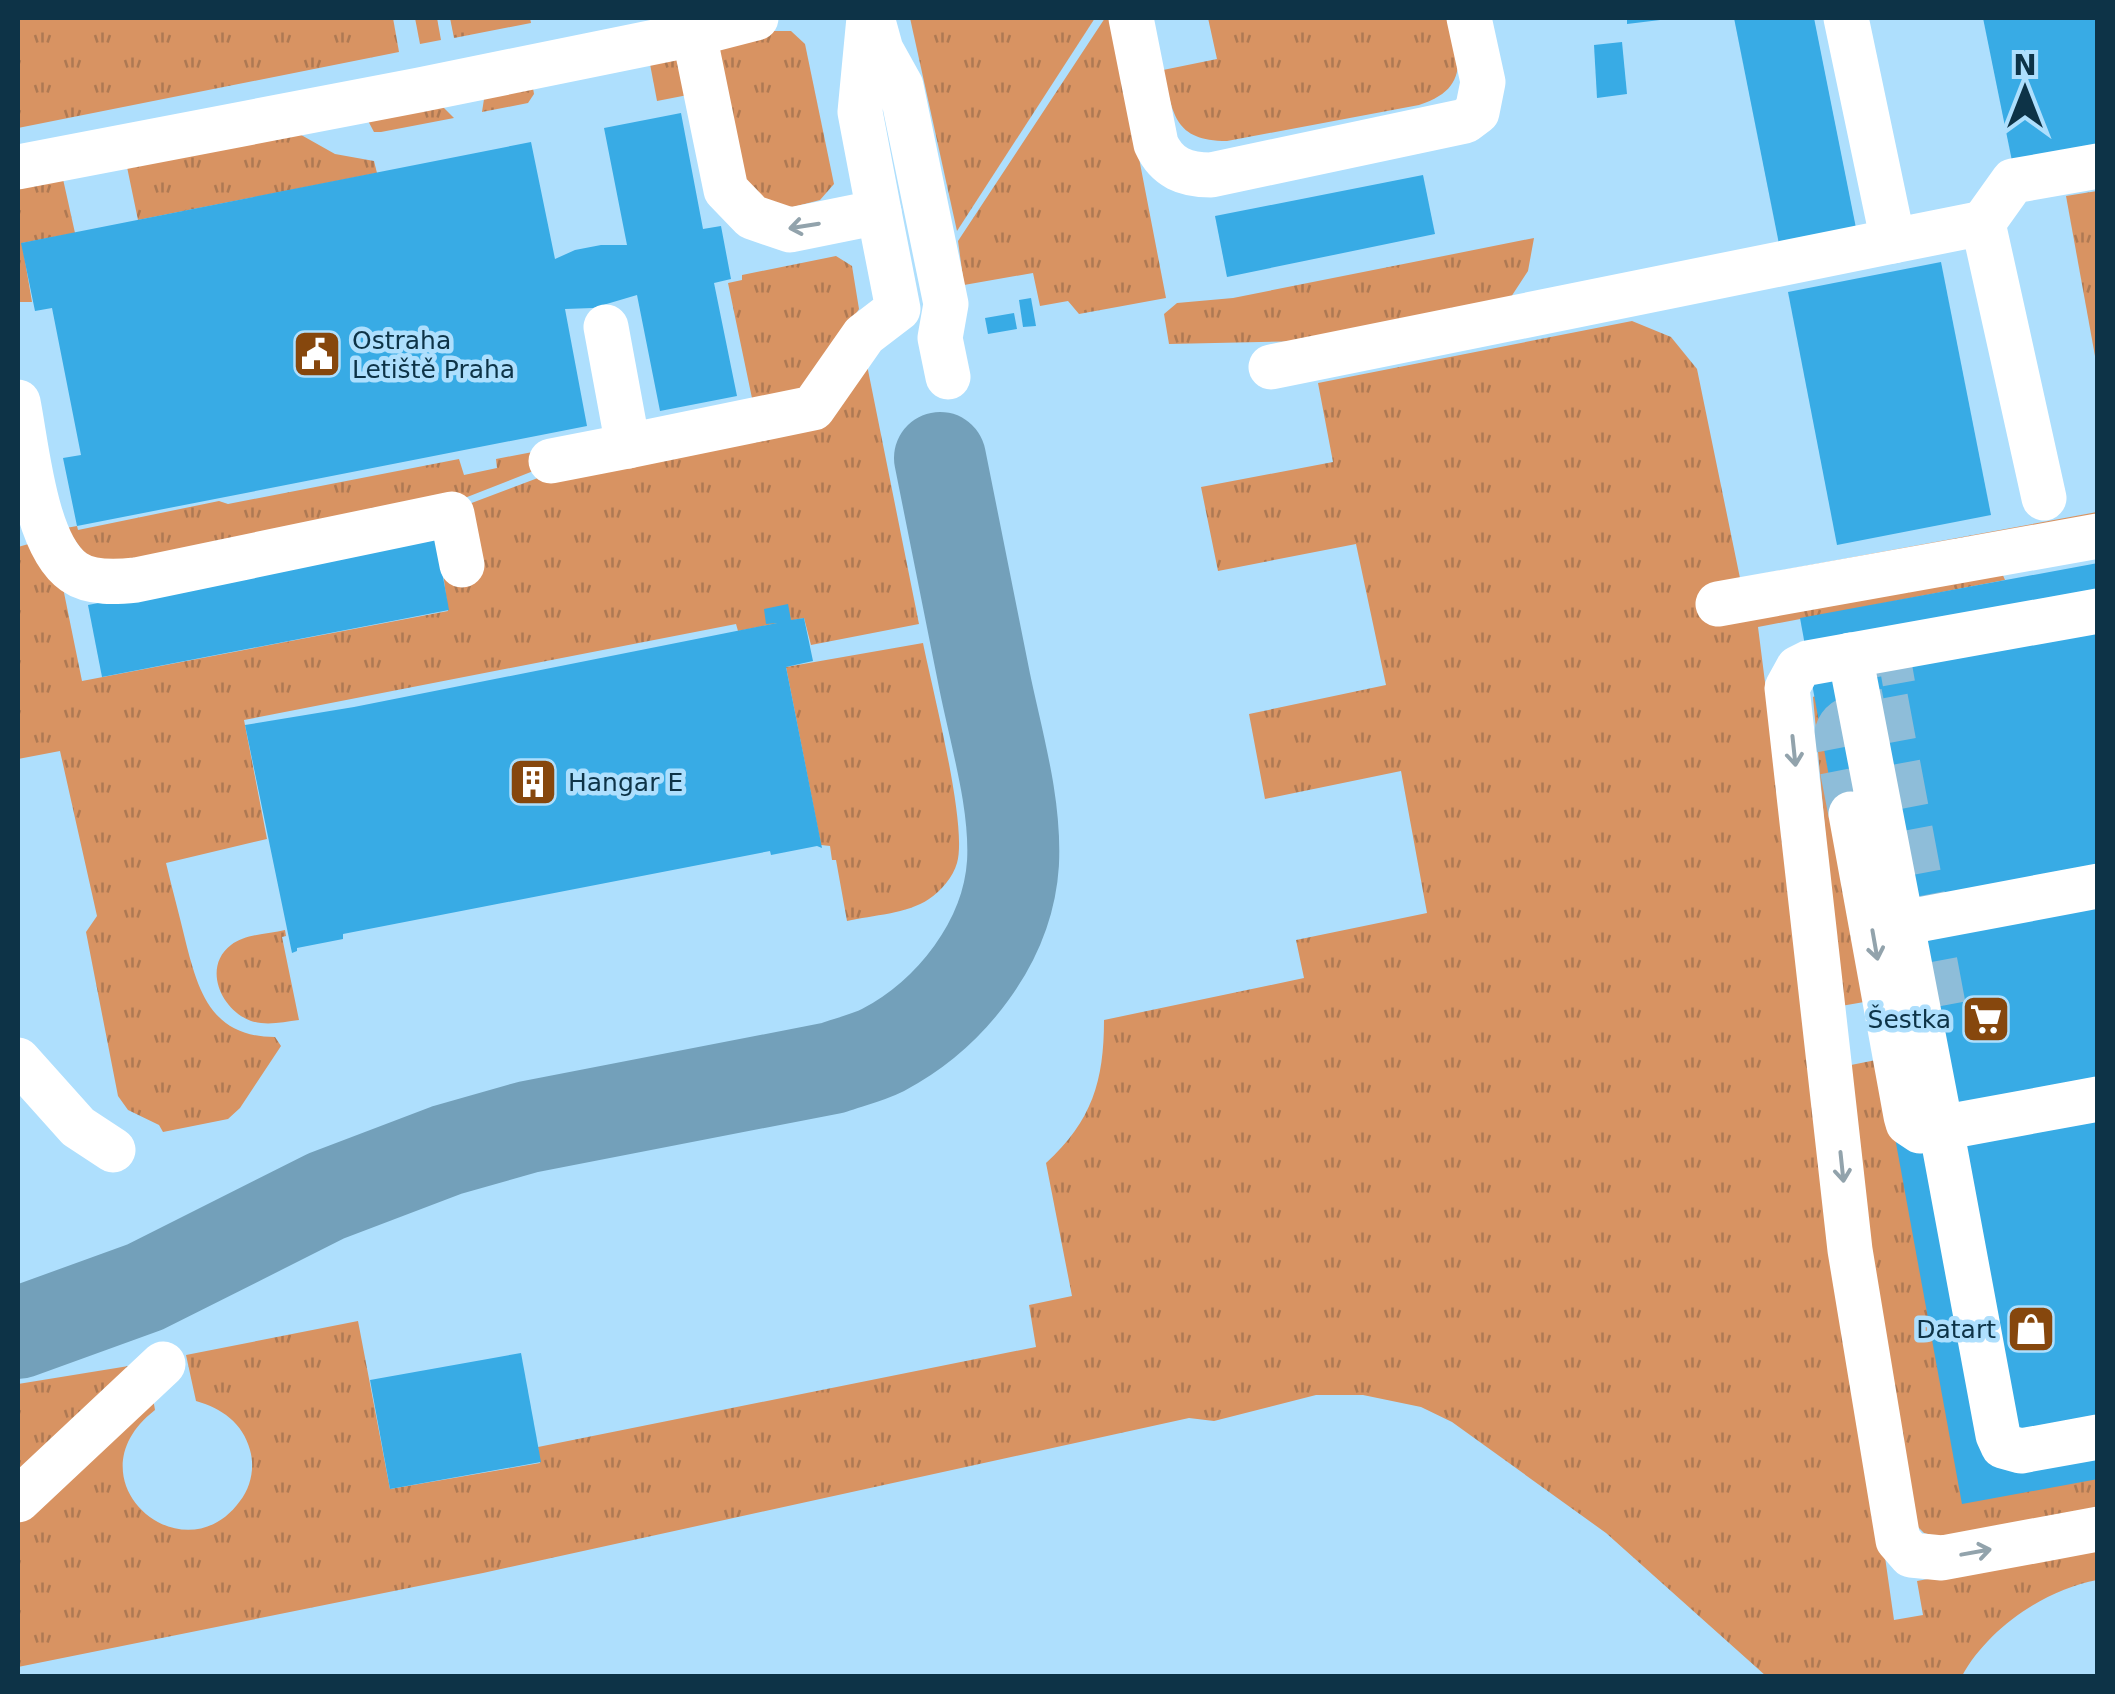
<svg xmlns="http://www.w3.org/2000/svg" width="2115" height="1694" viewBox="0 0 2115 1694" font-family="'DejaVu Sans',sans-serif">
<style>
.grass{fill:url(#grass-tufts)}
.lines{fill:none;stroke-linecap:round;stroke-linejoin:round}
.taxiway{stroke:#73a0ba;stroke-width:92}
.building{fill:#38abe5}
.minor-tunnel{stroke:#8ebdd9;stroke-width:45;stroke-dasharray:45 22;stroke-linecap:butt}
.minor{stroke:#fff;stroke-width:45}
.oneway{stroke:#92a3ac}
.labels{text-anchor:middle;stroke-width:9;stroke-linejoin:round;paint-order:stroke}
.poi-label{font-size:25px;fill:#0d3347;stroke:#aedffd;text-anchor:start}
</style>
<defs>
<pattern id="grass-tufts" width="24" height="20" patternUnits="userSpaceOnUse" patternTransform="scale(2.5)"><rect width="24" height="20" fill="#d89362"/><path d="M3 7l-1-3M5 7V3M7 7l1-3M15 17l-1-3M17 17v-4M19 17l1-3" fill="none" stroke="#ae7953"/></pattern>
</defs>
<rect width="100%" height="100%" fill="#aedffd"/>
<!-- grass -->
<g class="grass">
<polygon points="18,18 393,18 399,52 18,128"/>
<polygon points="415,18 437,18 441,40 420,44"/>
<polygon points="450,18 530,18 531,23 454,38"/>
<polygon points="910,18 1095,18 957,231"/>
<polygon points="1105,18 1112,18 1166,298 1079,314 1068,301 1040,306 1033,273 964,285 958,241"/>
<path d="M1208,18H1454C1459,60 1469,89 1419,105L1227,141C1174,141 1173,114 1163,70L1217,59Z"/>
<polygon points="773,31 791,31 805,44 834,184 820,200 793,207 774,205 748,187 708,50"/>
<polygon points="676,51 698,93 657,101 650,64"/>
<polygon points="486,86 533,88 534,94 528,103 482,112"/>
<polygon points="433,97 454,118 381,132 374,132 366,117"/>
<polygon points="287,127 335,154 374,161 377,173 138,220 127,167"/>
<polygon points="63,179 75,233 22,243 32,302 18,302 18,180"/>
<polygon points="2097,191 2098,191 2097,367 2066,196"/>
<polygon points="1534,238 1528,271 1511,297 1310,341 1169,344 1164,314 1177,303 1233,298"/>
<polygon points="836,256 852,266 859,309 806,391 753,403 728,283 742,280 742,275"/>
<path d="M1632,321L1671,337L1697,369L1740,578L2097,512V517L2002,573L2005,580L1758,627L1806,1005L1894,1620L1923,1615L1917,1581L2097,1548V1580C2044,1590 1988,1629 1962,1676H1766L1606,1533L1452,1422L1421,1407L1363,1395H1316L1214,1421L1189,1418L483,1573L18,1667V1512L151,1387L155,1410C66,1479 183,1580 240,1501C251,1487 255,1467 250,1450C243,1423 221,1408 196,1401L186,1355L358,1321L390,1489L540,1463L538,1447L1036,1347L1029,1305L1072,1296L1046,1163C1092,1121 1104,1081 1104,1020L1304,978L1296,940L1427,913L1401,771L1265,799L1249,714L1386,685L1356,544L1218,571L1201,487L1333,462L1318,383Z"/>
<path d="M867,365L919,624L811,645L804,618L738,631L736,624L244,720L267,839L166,863C172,888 179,914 185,939C198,991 211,1037 275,1037L281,1046L240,1108L228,1119L163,1132L159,1125L128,1110L118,1096L86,932L97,916L60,751L18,759V547L32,543L60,573L82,681L448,611L443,573L461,507L559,470L822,417Z"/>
<polygon points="543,450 546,466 457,501 129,567 91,562 66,528 77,526 78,530 219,501 228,504 459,459 464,475 497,468 496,459"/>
<path d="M923,643C932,688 968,826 957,863C953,877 941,891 929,899C907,914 873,915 847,921L836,860H832L830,846L821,845L786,667Z"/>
<polygon points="1815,696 1870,1001 1841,1006 1813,697"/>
<path d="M285,930L286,936L282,937L299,1020C283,1022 267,1026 251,1021C221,1010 202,967 231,945C245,934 269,934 285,930Z"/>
<polygon points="1881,1059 2097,1479 2097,1510 1939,1537 1924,1533 1914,1523 1871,1284 1851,1065"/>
<polygon points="147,1363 18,1485 18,1384"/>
</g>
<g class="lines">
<!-- taxiway -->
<path class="taxiway" d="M18,1333L145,1287L326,1196L447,1150L528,1127L832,1068C849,1062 867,1058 883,1050C951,1014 1008,942 1013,863C1016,804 997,741 985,683C970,608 955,533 940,458"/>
</g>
<!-- building -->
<g class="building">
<polygon points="1627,18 1660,18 1660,20 1627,24"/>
<polygon points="1734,18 1814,18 1856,228 1779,244"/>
<polygon points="1983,18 2098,18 2098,144 2012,161"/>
<polygon points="1622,42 1627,94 1597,98 1594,45"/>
<polygon points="681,113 703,229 721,226 731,279 714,283 737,396 660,411 637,295 593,308 565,309 587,426 77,526 63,458 81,455 52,308 35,311 21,243 531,142 555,259 575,250 601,245 627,245 604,128"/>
<polygon points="1423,175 1435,234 1227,277 1215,216"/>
<polygon points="1941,262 1991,515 1837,545 1788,292"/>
<polygon points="1031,298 1036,326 1023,327 1019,300"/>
<polygon points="1014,313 1017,329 988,334 985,318"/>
<polygon points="436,538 449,610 102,677 88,605"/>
<polygon points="2098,563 2098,1479 1962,1504 1800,618"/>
<polygon points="788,604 791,620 804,618 813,661 786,667 822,848 817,846 771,855 770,851 343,934 343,939 297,948 297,951 292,953 245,725 354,707 777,623 766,624 764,609"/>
<polygon points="521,1353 541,1462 390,1489 370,1380"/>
</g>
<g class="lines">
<!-- minor-tunnel -->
<g class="minor-tunnel">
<path d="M1851,814L1836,737C1840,713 1866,715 1886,711"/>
<path d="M1889,1034C1910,1030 1932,1031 1944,1010L1879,664L1930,655"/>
</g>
<!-- minor -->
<g class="minor">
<path d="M1131,18L1156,144C1167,168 1185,175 1211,175L1465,121L1477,112L1483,82L1469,18"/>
<polyline points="1846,18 1893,241 1983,223 2044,498"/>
<polyline points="873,21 881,50 901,86 946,304 940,338 948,377"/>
<polyline points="694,34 726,190 752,217 790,230 879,212 860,112 869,18"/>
<polyline points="18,167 419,90 694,34 756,18"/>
<polyline points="1983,223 2013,181 2098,166"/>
<polyline points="606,327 628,446 813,408 864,335 898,309 879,212"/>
<polyline points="1271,367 1893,241"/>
<path d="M18,402C27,447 35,545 74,572C91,584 117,582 136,580L452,514L462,565"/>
<polyline points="551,461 628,446"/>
<polyline points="1718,604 2098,536"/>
<polyline points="2098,611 1808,663 1798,668 1787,688 1850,1250 1898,1540 1911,1555 1942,1558 2098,1529"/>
<polyline points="1850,655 1941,1128 1920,1131 1908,1123 1906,1116 1851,814"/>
<polyline points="1902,923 2098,886"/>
<polyline points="18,1060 78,1127 113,1150"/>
<polyline points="2098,1099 1941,1128 1998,1435 2003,1446 2021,1451 2098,1437"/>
<polyline points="18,1500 163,1364"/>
</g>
</g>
<!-- one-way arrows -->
<defs><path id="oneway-shaft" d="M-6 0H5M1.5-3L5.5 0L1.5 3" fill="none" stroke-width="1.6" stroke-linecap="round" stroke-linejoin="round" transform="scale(2.5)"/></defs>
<g class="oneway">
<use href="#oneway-shaft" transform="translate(804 226) rotate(171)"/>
<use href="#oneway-shaft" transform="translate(1794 751) rotate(84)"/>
<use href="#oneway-shaft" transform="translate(1875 945) rotate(80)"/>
<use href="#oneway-shaft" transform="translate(1842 1167) rotate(84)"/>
<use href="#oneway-shaft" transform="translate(1976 1552) rotate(-10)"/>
</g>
<!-- icons -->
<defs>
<g id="civic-square" transform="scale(2.5)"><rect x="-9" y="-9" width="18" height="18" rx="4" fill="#86470d" stroke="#aedffd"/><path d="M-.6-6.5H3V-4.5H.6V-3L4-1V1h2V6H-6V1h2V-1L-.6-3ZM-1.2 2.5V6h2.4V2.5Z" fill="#fff"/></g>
<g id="building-square" transform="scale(2.5)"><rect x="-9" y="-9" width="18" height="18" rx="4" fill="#86470d" stroke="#aedffd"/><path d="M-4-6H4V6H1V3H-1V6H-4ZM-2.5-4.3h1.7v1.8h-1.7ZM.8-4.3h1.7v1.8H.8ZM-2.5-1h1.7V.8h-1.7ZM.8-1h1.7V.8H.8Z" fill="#fff"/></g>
<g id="supermarket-square" transform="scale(2.5)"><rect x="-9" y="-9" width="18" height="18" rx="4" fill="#86470d" stroke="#aedffd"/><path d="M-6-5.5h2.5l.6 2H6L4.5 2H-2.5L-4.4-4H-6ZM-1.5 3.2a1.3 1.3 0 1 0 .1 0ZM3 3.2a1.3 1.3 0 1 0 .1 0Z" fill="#fff"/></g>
<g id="shop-square" transform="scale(2.5)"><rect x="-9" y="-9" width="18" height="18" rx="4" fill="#86470d" stroke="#aedffd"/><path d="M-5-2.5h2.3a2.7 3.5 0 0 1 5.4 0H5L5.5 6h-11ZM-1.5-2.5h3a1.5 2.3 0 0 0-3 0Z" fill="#fff"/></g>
</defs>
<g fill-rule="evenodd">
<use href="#civic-square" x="317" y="354"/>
<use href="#building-square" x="533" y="782"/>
<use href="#supermarket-square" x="1986" y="1019"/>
<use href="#shop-square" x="2031" y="1329"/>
</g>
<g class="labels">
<!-- poi labels -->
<g class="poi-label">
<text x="352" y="349">Ostraha<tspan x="352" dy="29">Letiště Praha</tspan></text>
<text x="568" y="791">Hangar E</text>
<text x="1951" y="1028" text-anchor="end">Šestka</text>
<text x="1996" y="1338" text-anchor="end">Datart</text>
</g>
</g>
<!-- border -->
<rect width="2115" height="1694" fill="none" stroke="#0d3347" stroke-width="40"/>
<!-- north arrow -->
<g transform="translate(2025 90)" stroke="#aedffd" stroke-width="8" paint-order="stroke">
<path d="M0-8L18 38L0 25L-18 38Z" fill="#0d3347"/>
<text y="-15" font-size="28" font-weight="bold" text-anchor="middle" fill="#0d3347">N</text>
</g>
</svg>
